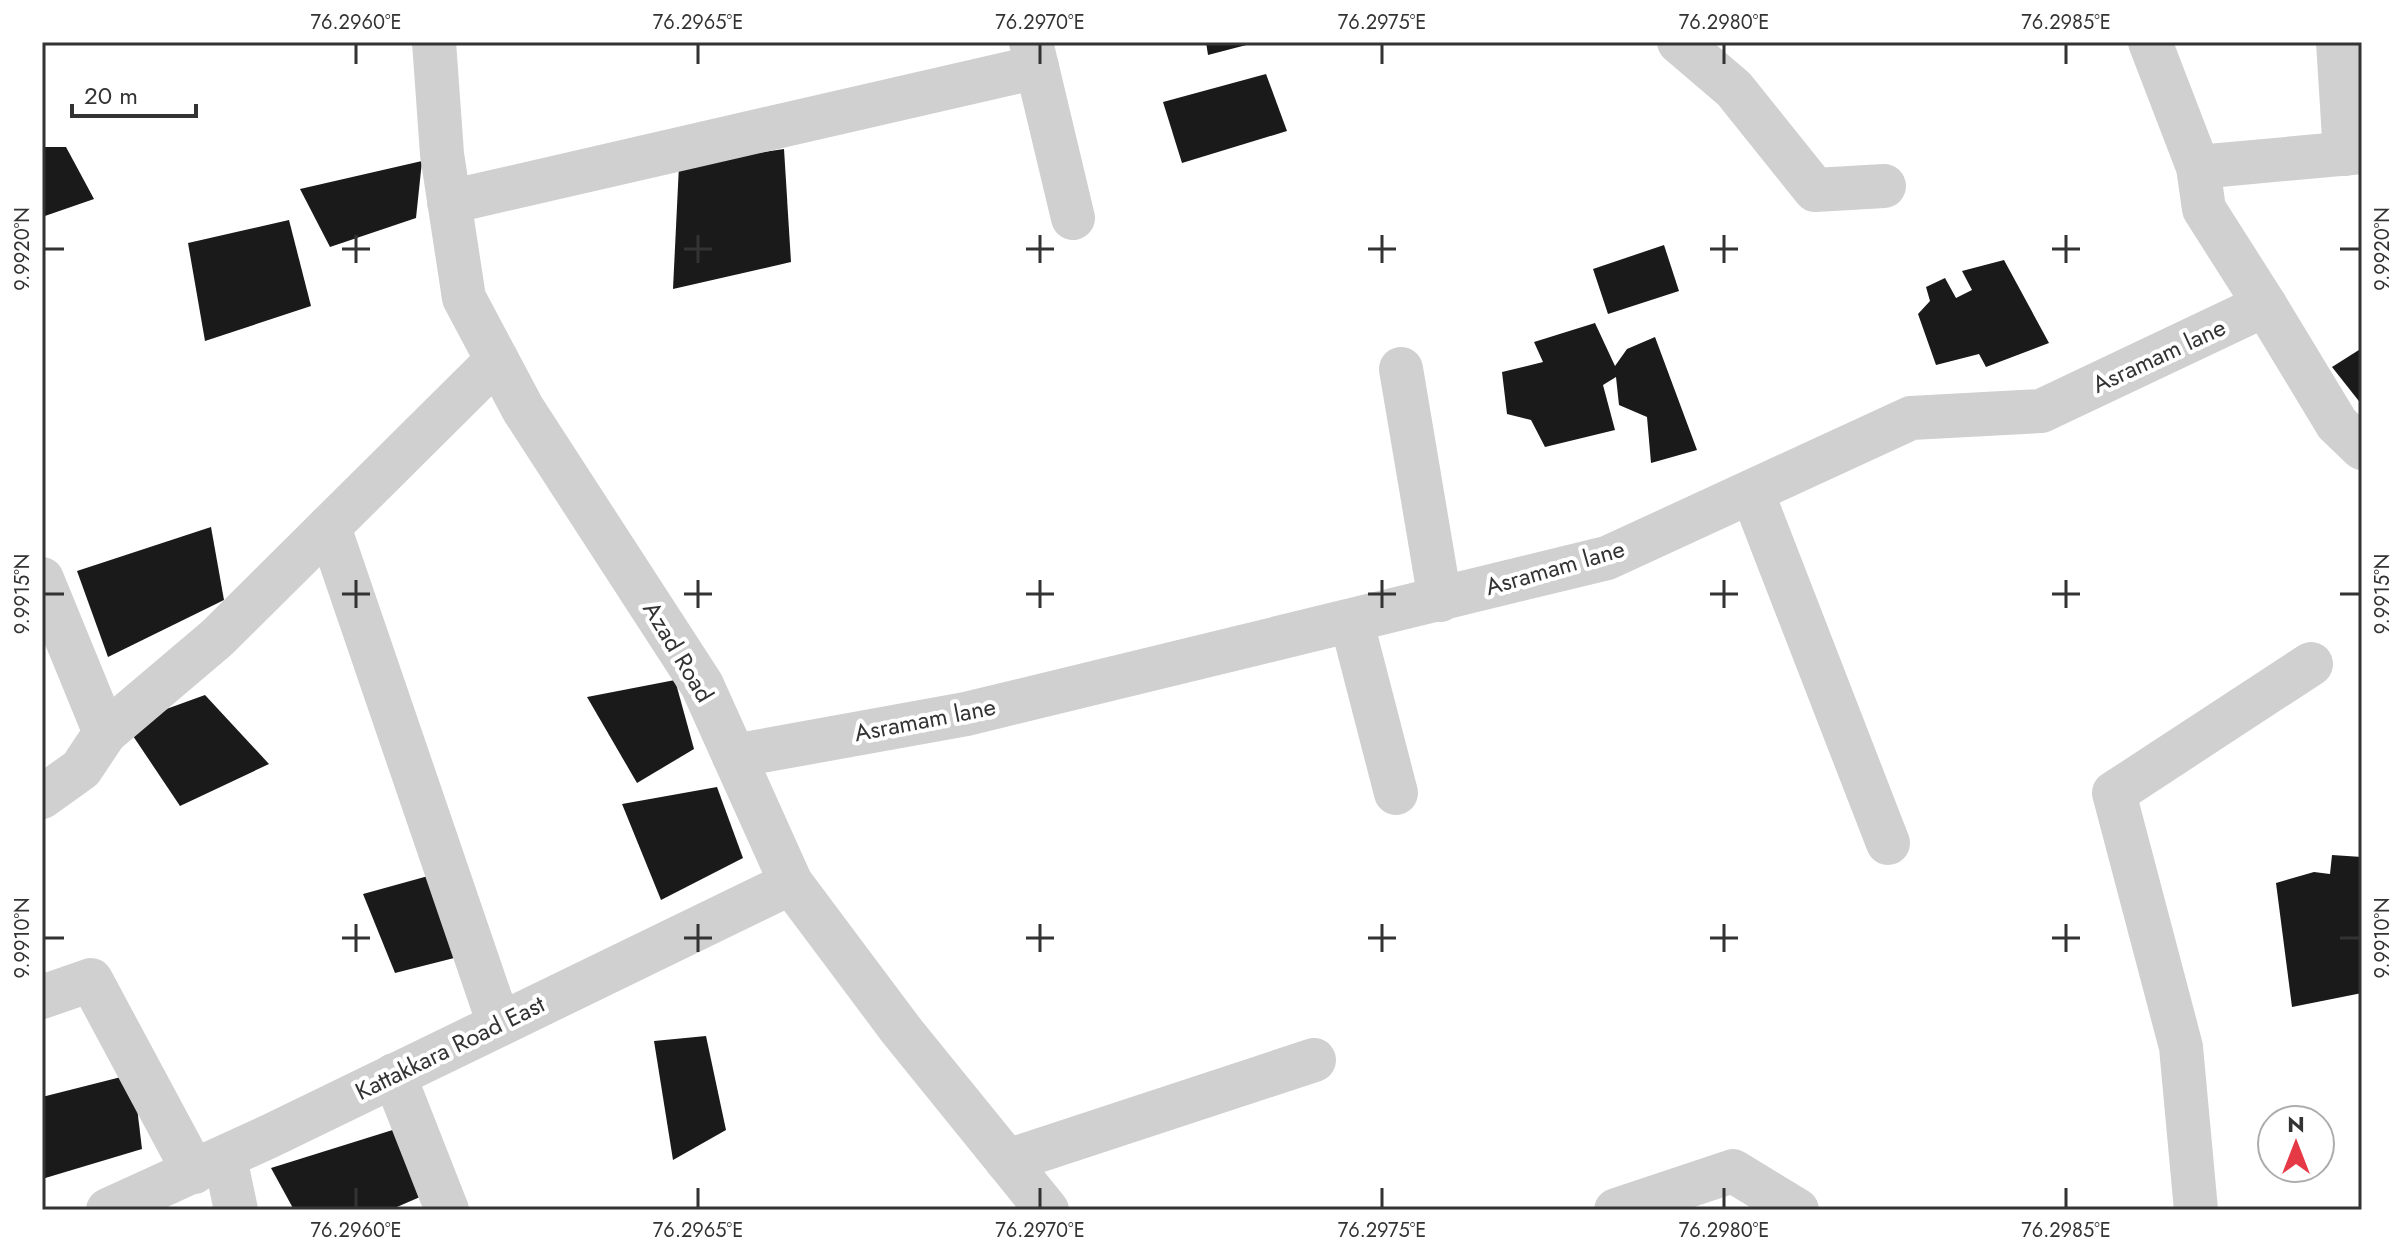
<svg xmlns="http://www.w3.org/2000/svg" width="2404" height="1252" viewBox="0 0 2404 1252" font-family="Jost,sans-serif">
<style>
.building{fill:#1a1a1a}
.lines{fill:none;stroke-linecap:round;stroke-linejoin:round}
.minor{stroke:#d0d0d0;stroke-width:44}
.ticks{fill:none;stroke:#333;stroke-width:3}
.labels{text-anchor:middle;stroke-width:8;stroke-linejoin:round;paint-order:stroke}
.street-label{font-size:24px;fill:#333;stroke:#fff}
.neatline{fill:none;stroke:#333;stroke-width:3}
.ticks-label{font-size:20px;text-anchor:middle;fill:#333}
</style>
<rect width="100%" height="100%" fill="#fff"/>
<!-- building -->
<g class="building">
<polygon points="1206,42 1254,42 1254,43 1208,55"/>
<polygon points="1266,74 1287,131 1182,163 1163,102"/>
<polygon points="42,147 66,147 94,199 42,217"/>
<polygon points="784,149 791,262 673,289 679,165"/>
<polygon points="422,161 416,218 330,247 300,189"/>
<polygon points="289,220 311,306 205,341 188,243"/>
<polygon points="1664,245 1679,291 1608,314 1593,269"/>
<polygon points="2004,260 2049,343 1986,367 1979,354 1936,365 1918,314 1930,301 1926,287 1945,278 1956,298 1972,290 1962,271"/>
<polygon points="1595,323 1615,366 1627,349 1655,337 1697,450 1651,463 1647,417 1619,405 1616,377 1603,385 1615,430 1545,447 1531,420 1507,414 1502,372 1543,362 1534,342"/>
<polygon points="2362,348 2362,405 2332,367"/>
<polygon points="211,527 224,600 108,657 77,571"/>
<polygon points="675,680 694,749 637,783 587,697"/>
<polygon points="205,695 269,764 180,806 125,724"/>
<polygon points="717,787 743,858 661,900 622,804"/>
<polygon points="2332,855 2362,857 2362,993 2292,1007 2276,883 2314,872 2330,874"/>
<polygon points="439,873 462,956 395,973 363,894"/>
<polygon points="706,1036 726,1130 673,1160 654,1041"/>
<polygon points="133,1074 142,1149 42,1179 42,1097"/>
<polygon points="399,1128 420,1197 390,1210 294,1210 271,1168"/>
</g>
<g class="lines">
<!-- minor -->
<g class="minor">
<polyline points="434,42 442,154 464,298 523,409 702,685 791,883 901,1030 1047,1210"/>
<polyline points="1031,42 1073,218"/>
<polyline points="1679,42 1734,89 1815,190 1884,186"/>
<polyline points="2150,42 2198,167 2204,209 2265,305"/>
<polyline points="2338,42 2345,154"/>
<polyline points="2198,167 2362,152"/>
<polyline points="449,202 1037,67"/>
<polyline points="1401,369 1440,600"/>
<polyline points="1752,492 1888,843"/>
<polyline points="329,527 499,1024"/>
<polyline points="42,579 105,733 217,638 497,360"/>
<polyline points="1352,623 1396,793"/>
<polyline points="734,756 966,714 1607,558 1911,418 2041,411 2265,305 2337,424 2362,448"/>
<polyline points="42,797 81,769 105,733"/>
<polyline points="42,997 91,980 194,1172"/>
<polyline points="394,1075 447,1210"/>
<polyline points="225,1158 236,1210"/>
<polyline points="1007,1161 1314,1060"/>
<polyline points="108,1210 270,1136 791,883"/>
<polyline points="1616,1210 1733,1171 1797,1210"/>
<polyline points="2196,1210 2181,1047 2114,793 2311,664"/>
</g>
</g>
<!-- ticks -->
<path class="ticks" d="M356,44V64M698,44V64M1040,44V64M1382,44V64M1724,44V64M2066,44V64M356,235V263M698,235V263M1040,235V263M1382,235V263M1724,235V263M2066,235V263M44,249H64M342,249H370M684,249H712M1026,249H1054M1368,249H1396M1710,249H1738M2052,249H2080M2340,249H2360M356,580V608M698,580V608M1040,580V608M1382,580V608M1724,580V608M2066,580V608M44,594H64M342,594H370M684,594H712M1026,594H1054M1368,594H1396M1710,594H1738M2052,594H2080M2340,594H2360M356,924V952M698,924V952M1040,924V952M1382,924V952M1724,924V952M2066,924V952M44,938H64M342,938H370M684,938H712M1026,938H1054M1368,938H1396M1710,938H1738M2052,938H2080M2340,938H2360M356,1188V1208M698,1188V1208M1040,1188V1208M1382,1188V1208M1724,1188V1208M2066,1188V1208"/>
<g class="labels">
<!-- street labels -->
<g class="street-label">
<text transform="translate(2159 356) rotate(-25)" y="8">Asramam lane</text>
<text transform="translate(1555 568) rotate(-16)" y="8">Asramam lane</text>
<text transform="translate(678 652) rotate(59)" y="8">Azad Road</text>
<text transform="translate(925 720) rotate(-11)" y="8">Asramam lane</text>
<text transform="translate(450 1048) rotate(-26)" y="8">Kattakkara Road East</text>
</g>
</g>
<!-- border -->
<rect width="2404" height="1252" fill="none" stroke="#ffffff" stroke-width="88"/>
<!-- north arrow -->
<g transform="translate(2296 1144)"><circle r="38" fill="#ffffff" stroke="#adadad" stroke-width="2"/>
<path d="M0-6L14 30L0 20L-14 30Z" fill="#e63946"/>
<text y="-12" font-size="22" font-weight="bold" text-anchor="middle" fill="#333333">N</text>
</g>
<!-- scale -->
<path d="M72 104v12h124v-12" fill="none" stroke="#333333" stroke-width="4"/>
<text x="84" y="104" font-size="24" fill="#333333" stroke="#ffffff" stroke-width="6" paint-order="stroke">20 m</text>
<rect x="44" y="44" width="2316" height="1164" class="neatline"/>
<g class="ticks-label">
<text x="356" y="29">76.2960°E</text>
<text x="698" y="29">76.2965°E</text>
<text x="1040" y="29">76.2970°E</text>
<text x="1382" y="29">76.2975°E</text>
<text x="1724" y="29">76.2980°E</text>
<text x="2066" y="29">76.2985°E</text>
<text transform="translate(22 249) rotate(-90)" y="7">9.9920°N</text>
<text transform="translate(2382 249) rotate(-90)" y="7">9.9920°N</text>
<text transform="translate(22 594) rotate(-90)" y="7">9.9915°N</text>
<text transform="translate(2382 594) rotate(-90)" y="7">9.9915°N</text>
<text transform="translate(22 938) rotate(-90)" y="7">9.9910°N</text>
<text transform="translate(2382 938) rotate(-90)" y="7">9.9910°N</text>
<text x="356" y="1237">76.2960°E</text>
<text x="698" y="1237">76.2965°E</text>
<text x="1040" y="1237">76.2970°E</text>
<text x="1382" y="1237">76.2975°E</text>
<text x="1724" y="1237">76.2980°E</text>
<text x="2066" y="1237">76.2985°E</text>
</g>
</svg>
